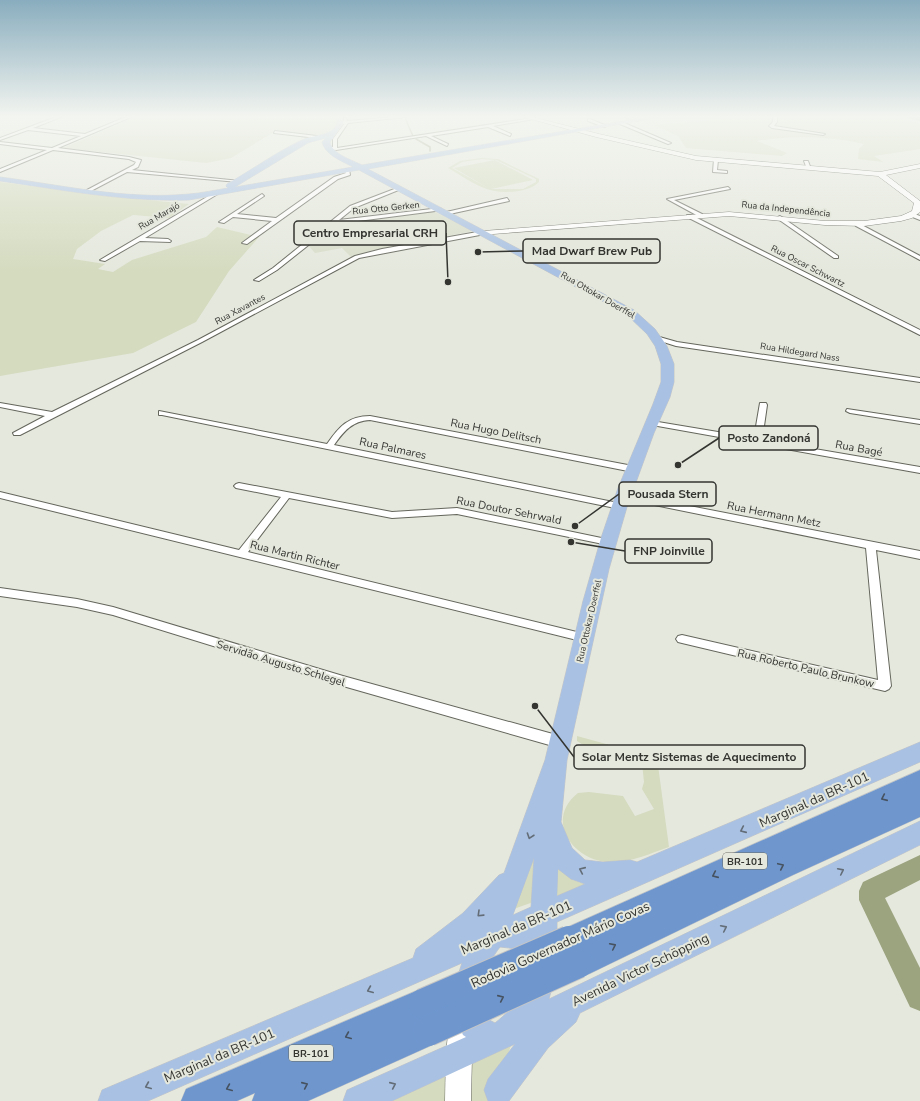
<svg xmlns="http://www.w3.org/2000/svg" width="920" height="1101" viewBox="0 0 920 1101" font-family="'Nunito Sans',sans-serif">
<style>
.built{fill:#d8ddca}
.green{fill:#d4dbbf;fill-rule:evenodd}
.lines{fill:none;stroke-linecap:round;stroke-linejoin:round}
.stream{stroke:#9ba37f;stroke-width:1.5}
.river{fill:#9ba37f;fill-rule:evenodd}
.street-casing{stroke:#64665c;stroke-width:2}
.secondary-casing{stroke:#64665c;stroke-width:1}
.primary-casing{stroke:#c6c6c5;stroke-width:1}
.highway-casing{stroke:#c6c6c5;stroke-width:1}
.street{fill:#fff;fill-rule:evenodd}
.secondary{fill:#fff;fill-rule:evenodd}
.primary{fill:#a9c1e2;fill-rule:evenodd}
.highway{fill:#6f97ce;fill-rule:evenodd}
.highway-bridge-casing{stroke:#c6c6c5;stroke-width:32;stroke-linecap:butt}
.highway-bridge{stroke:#6f97ce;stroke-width:30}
.oneway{stroke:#465260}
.oneway2{stroke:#636d78}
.labels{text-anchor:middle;stroke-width:4;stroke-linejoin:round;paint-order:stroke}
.far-street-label{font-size:9px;fill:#343531;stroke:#e5e8dd}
.shield{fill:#e5e8dd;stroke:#696b65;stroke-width:1}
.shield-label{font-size:10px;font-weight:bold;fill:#343531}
.street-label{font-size:11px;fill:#343531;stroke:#e5e8dd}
.near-street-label{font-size:13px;fill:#343531;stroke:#e5e8dd}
.leader{fill:none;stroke:#343531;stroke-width:1.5}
.callout-dot{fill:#343531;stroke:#e5e8dd;stroke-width:1.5}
.callout{fill:#e5e8dd;stroke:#343531;stroke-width:1.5}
.callout-label{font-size:12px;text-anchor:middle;font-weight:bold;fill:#343531}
</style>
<rect width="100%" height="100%" fill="#e5e8dd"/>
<!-- built -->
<polygon class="built" points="433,211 473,231 380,249 352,258 342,248 315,253 308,245 338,223"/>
<!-- green -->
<g class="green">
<polygon points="136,117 334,117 337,123 334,128 322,135 274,132 231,158 206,163 63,148"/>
<path d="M750,117H889L920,123V149L874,156L883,162L858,159L859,149L864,144C831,136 790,135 757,141L787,153L782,156L686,148L678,136L654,125Z"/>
<path d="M481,158L498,159L539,179V182C529,193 501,194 487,189C474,185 461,175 448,168L460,161ZM482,159L496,160L536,179V182L523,189H491L533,180L495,160L454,168L490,189L452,168L462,162Z"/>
<polygon points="0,182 107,196 189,204 169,218 133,215 101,231 77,249 73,259 105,264 98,269 113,272 132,260 206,237 217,227 259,237 229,271 196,322 133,353 0,376"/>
<path d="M577,736L657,758L669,847C648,854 629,864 606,862C571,858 545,819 578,793L589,792L623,796L635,816L654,809L642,789L644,782L642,763L602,750L593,751L577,741Z"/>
<polygon points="539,839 539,900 505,912"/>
<polygon points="557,866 573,880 590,886 551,901"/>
<polygon points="513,1040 491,1101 467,1101 468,1061"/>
<polygon points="456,1066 454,1101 368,1101"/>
</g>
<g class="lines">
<!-- stream -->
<g class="stream">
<polyline points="405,118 413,136"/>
<polyline points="416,139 430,147 430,151"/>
</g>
<!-- river -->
<g class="river">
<polygon points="903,117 920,117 920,121"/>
<polygon points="920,855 920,880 885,898 920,968 920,1011 910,1007 859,900 859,891 863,882"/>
</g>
<!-- street casing -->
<g class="street-casing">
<g id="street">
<polygon points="56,117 61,117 33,128 85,134 126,117 131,117 58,148 129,157 141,160 138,167 132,170 240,181 238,182 127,172 89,192 87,190 134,165 136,162 129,159 53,150 0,172 0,169 47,150 0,144 0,142 52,148 81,136 28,130 0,140 0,138"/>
<polygon points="395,117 406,117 348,123 337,139 337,148 532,118 534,119 493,126 511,134 510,136 488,127 431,136 448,144 447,146 426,136 336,150 326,148 333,147 333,139 344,124 338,123 344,121 344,118 346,118 347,121"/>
<polygon points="625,117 630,117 639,120 637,121"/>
<polygon points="773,117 777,117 777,122 774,126 825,134 823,135 772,128 769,126 773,122"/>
<polygon points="588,119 590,119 607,126 604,127 588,121"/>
<polygon points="620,122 622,122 671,143 668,144 620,124"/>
<polygon points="275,131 317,136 319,137 317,138 274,133"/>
<polygon points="714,159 718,160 717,170 727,171 727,173 713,172"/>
<polygon points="804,161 808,161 811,169 807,169"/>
<polygon points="345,169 349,169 350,175 338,179 247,244 242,243 272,221 233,217 224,223 219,222 262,194 264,196 237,214 276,218 334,177 346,173"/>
<polygon points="728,187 730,189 674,200 702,214 703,215 700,217 667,199"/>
<polygon points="397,188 401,189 354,208 339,220 440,208 443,210 335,224 277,270 259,281 254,280 273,268 350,206"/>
<polygon points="217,191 221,192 145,238 168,239 171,241 170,242 140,241 105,261 100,260"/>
<polygon points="507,198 509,201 445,215 442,213"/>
<polygon points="912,213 920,216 920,220 910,216 909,215"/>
<polygon points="687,215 691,215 920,330 920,335 687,217"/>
<polygon points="780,216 838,256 838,258 834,258 778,219 778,217"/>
<polygon points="858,223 920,256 920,260 856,226 855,225"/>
<polygon points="483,231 485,232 485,234 359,258 202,342 20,435 14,435 13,433 45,416 0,407 0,403 52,412 198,340 355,256 382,249"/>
<polygon points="656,336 677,342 920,378 920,382 676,346 654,339 654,337"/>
<polygon points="760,403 766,403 767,405 762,440 920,467 920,473 652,425 648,423 652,421 754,438"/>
<polygon points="847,409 920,420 920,424 850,413 846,411"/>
<path d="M159,411L327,444C339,427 348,416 370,416L633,466L637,469L633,472L370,420C352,421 344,431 334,445L623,504L625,506L623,508L620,509L162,415H159Z"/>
<polygon points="239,483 392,512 457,508 611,540 613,542 611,544 608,545 457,514 392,518 289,498 248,552 585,634 589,635 591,638 589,641 585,642 0,498 0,492 239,550 281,497 236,488 234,486 236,484"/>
<polygon points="623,493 920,551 920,559 876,550 891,686 889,689 885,691 682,643 678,642 676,639 678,636 682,635 878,680 866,548 620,498 618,496 620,494"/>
<polygon points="0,588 77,599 113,607 343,676 560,736 565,738 566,742 565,746 560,748 343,686 113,615 77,607 0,596"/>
</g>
</g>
<!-- secondary casing -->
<g class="secondary-casing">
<g id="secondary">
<polygon points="524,117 532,117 599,134 696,156 880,172 920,164 920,168 886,175 920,201 920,212 912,218 901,221 864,226 825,225 729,216 480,235 479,233 483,231 729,212 825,221 864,221 901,216 912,211 914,203 878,176 696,160 596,137"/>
<path d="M465,1000L474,1003L477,1012L472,1055L471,1101H445C446,1069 444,1033 456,1003Z"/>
</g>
</g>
<!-- primary casing -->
<g class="primary-casing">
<path id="primary" d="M333,117H340L343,120V124L330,142C332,154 352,160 362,165L647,117H660L368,169L634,310L655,329L667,346L674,364V382L670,397L654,433L627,507L609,569L567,760L561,822L572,848L585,860L603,862L630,860L637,862L920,742V762L557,922V968L549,999L920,821V845L580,1013L576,1022L548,1048L509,1101H488L484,1090L488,1079L515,1044L392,1101H343L347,1090L466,1037L463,1035C449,1002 451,996 462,963L148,1101H98L102,1090L413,958L416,949L463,913L499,875L504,873L545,760L583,601L601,538L618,488L653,404L661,382V364L655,346L647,334L626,314L359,170L189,200C125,202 63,190 0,181V177C62,185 126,200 189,194C202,193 215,190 228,188L226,186L227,184C252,170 276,152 302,140C312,135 337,136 337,121ZM326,138L322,142C325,155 342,161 353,167L235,187L308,143ZM534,858L531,907L513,915ZM558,869L571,879L585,884L557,896ZM500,947L518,949L530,965C528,991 515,1007 495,1023C466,1011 486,964 500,947Z"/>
</g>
<!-- highway casing -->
<g class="highway-casing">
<g id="highway">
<polygon points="920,770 920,817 793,875 589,974 578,978 567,974 563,963 566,955 559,951 554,941 559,931"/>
<polygon points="423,988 434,993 439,1004 434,1015 431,1016 439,1020 444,1031 439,1042 308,1101 252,1101 255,1093 237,1101 181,1101 186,1089"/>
</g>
</g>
<!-- street -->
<use href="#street" class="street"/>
<!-- secondary -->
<use href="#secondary" class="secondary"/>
<!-- primary -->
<use href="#primary" class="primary"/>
<!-- highway -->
<use href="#highway" class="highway"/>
<!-- highway-bridge casing -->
<g class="highway-bridge-casing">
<g id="highway-bridge">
<polyline points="423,1004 569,941"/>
<polyline points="428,1031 578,963"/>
</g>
</g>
<!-- highway-bridge -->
<use href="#highway-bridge" class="highway-bridge"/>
</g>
<!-- one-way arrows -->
<defs><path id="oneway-chevron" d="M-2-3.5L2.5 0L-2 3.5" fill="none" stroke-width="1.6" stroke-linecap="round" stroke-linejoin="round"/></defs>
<g class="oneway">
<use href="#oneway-chevron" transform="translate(884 798) rotate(156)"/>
<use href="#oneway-chevron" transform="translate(781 866) rotate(-25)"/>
<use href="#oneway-chevron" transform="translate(715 875) rotate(156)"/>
<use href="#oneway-chevron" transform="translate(613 946) rotate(-26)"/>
<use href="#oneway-chevron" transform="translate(501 998) rotate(-24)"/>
<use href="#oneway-chevron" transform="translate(348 1036) rotate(157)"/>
<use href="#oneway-chevron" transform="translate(305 1085) rotate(-24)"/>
<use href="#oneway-chevron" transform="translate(229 1088) rotate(157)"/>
</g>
<g class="oneway2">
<use href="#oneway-chevron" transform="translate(743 830) rotate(156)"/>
<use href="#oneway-chevron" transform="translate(530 836) rotate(109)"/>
<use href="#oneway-chevron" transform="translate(582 870) rotate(-156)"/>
<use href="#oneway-chevron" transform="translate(841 871) rotate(-26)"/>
<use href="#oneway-chevron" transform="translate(480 914) rotate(136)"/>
<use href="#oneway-chevron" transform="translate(724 928) rotate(-26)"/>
<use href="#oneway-chevron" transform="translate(370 990) rotate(157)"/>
<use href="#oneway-chevron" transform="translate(393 1085) rotate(-24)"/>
<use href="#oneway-chevron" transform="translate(148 1086) rotate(157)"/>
</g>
<!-- sky -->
<linearGradient id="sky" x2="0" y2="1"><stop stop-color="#89adbe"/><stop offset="0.43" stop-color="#f3f5f0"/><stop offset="1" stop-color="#f3f5f0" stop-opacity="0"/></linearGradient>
<rect width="920" height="271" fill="url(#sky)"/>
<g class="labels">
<!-- far-street labels -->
<g class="far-street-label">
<text transform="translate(386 208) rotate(-6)" y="3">Rua Otto Gerken</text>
<text transform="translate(786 209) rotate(6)" y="3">Rua da Independência</text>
<text transform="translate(159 216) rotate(-30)" y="3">Rua Marajó</text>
<text transform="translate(808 266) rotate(27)" y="3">Rua Oscar Schwartz</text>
<text transform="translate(598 295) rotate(30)" y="3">Rua Ottokar Doerffel</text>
<text transform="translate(240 309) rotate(-28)" y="3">Rua Xavantes</text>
<text transform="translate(800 352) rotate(9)" y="3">Rua Hildegard Nass</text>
<text transform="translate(589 621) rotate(-77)" y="3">Rua Ottokar Doerffel</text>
</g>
<!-- shield labels -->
<g class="shield">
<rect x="723" y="853" width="44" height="16" rx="3"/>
<rect x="289" y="1045" width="44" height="16" rx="3"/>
</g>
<g class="shield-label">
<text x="745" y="865">BR-101</text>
<text x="311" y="1057">BR-101</text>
</g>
<!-- street labels -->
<g class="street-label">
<text transform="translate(496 431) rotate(11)" y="4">Rua Hugo Delitsch</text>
<text transform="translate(393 448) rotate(12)" y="4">Rua Palmares</text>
<text transform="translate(859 448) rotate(10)" y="4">Rua Bagé</text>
<text transform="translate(509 510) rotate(11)" y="4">Rua Doutor Sehrwald</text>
<text transform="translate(774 514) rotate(11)" y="4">Rua Hermann Metz</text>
<text transform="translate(295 555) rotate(14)" y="4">Rua Martin Richter</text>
<text transform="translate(281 663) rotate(17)" y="4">Servidão Augusto Schlegel</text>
<text transform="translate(806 668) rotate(13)" y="4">Rua Roberto Paulo Brunkow</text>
</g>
<!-- near-street labels -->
<g class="near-street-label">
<text transform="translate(814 799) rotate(-24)" y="5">Marginal da BR-101</text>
<text transform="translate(516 927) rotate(-23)" y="5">Marginal da BR-101</text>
<text transform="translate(560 944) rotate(-24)" y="5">Rodovia Governador Mário Covas</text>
<text transform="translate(640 969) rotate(-26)" y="5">Avenida Victor Schöpping</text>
<text transform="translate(219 1055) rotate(-23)" y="5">Marginal da BR-101</text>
</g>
</g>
<!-- callouts -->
<path class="leader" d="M448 282L446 233M478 252L523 251M678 465L719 438M575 526L619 494M571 542L625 551M535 706L574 757"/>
<g class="callout-dot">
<circle cx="448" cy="282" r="4"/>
<circle cx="478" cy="252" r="4"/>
<circle cx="678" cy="465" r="4"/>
<circle cx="575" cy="526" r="4"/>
<circle cx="571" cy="542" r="4"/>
<circle cx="535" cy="706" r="4"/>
</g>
<g class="callout">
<rect x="294" y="221" width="152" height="24" rx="4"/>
<rect x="523" y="239" width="137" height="24" rx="4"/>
<rect x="719" y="426" width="99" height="24" rx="4"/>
<rect x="619" y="482" width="97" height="24" rx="4"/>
<rect x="625" y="539" width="87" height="24" rx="4"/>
<rect x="574" y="745" width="231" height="24" rx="4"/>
</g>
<g class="callout-label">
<text x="370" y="237">Centro Empresarial CRH</text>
<text x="592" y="255">Mad Dwarf Brew Pub</text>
<text x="769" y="442">Posto Zandoná</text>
<text x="668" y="498">Pousada Stern</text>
<text x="669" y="555">FNP Joinville</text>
<text x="689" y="761">Solar Mentz Sistemas de Aquecimento</text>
</g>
</svg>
